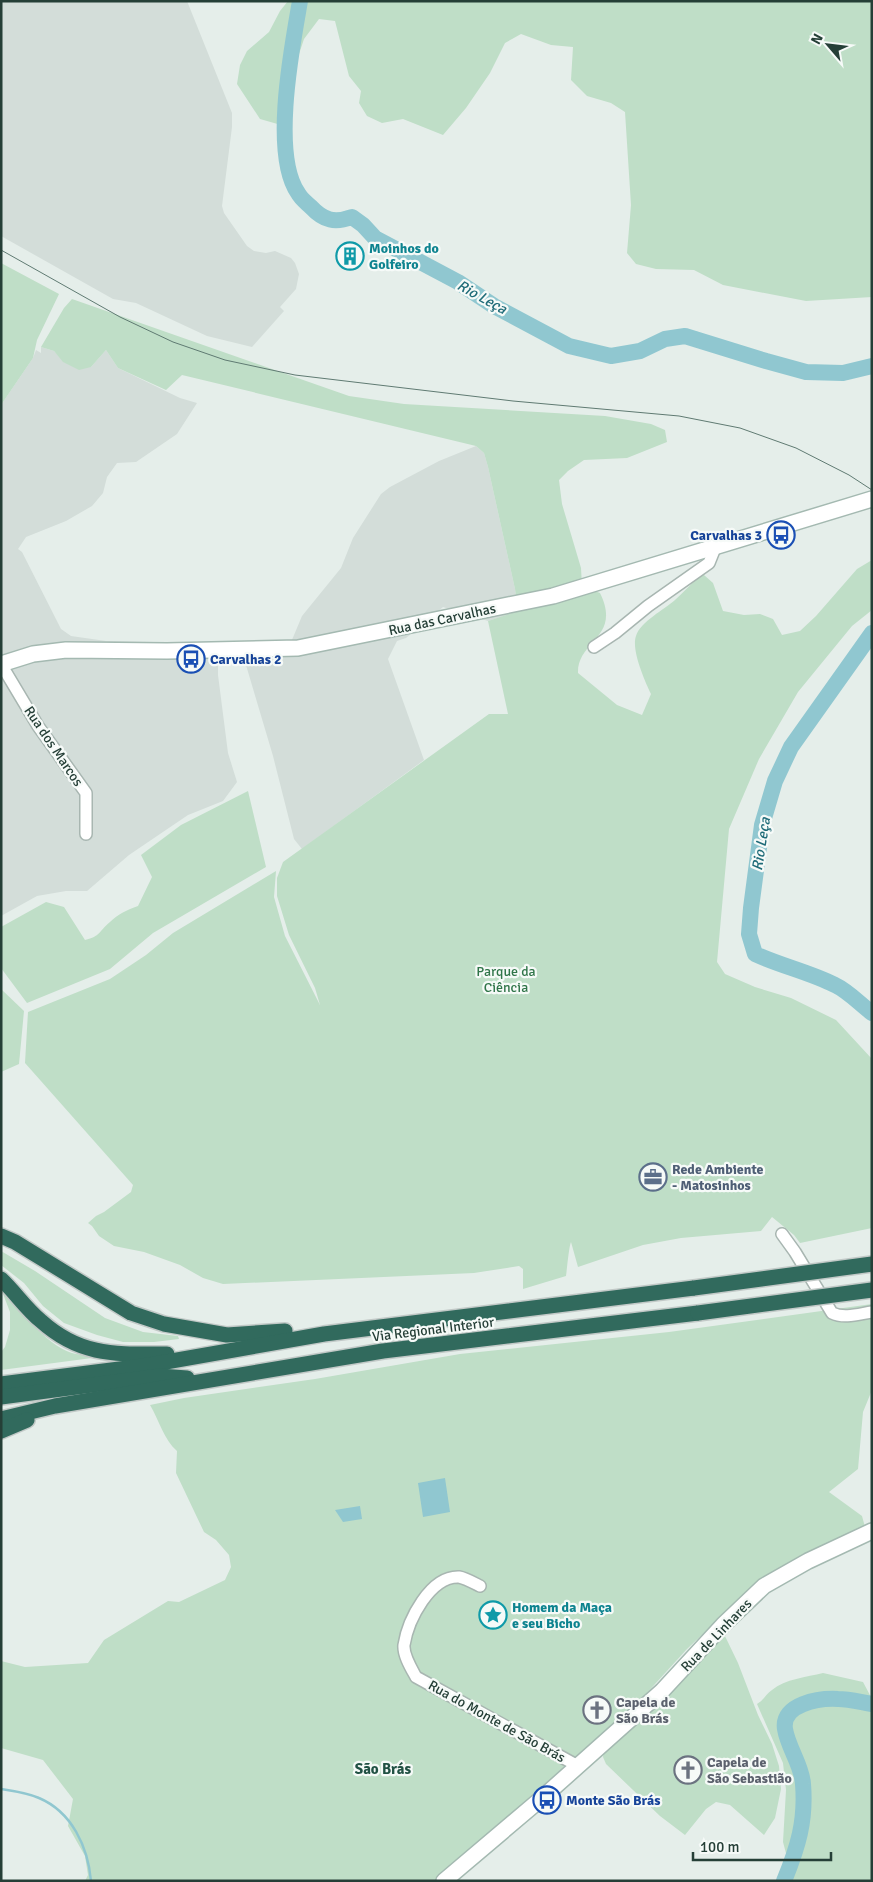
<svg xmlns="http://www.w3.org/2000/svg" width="873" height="1882" viewBox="0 0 873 1882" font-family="Signika,sans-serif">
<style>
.built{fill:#d3ddd9}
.green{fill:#bfdec7}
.water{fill:#90c7d0}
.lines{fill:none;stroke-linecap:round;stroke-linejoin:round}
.stream{stroke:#90c7d0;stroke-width:2.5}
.river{stroke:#90c7d0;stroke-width:16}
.street-casing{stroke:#a8b6b1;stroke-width:14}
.secondary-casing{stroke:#a4b9b1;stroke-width:18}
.highway-casing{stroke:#c2c9c7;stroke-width:18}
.street{stroke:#fff;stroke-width:11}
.secondary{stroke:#fff;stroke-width:15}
.highway{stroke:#316a5d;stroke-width:15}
.tram{stroke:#5f7a72;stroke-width:1}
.highway-bridge-casing{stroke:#c2c9c7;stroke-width:18;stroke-linecap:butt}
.highway-bridge{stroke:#316a5d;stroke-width:15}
.labels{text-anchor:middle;stroke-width:4.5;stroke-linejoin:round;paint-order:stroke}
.culture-label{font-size:14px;font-weight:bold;fill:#0d838f;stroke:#f6faf8;text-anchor:start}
.transit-label{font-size:14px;font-weight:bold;fill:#164399;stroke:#f6faf8;text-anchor:start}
.street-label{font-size:14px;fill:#253f37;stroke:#f6faf8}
.park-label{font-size:14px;fill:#307549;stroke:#f6faf8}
.service-label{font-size:14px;font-weight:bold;fill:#4e5e75;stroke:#f6faf8;text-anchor:start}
.worship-label{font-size:14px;font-weight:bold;fill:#5b616d;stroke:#f6faf8;text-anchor:start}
.water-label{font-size:15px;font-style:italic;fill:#206c79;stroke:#f6faf8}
.neighbourhood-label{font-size:15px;font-weight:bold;fill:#215144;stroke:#f6faf8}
</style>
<rect width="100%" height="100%" fill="#e5eeea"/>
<!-- built -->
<g class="built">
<polygon points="1,1 187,1 232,113 232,127 222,206 224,213 247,246 254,251 266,253 275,251 291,258 295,263 299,274 296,289 280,307 284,311 252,347 207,336 136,303 113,299 1,236"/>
<polygon points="41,347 54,351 64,362 91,367 106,350 118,368 180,398 197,403 177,434 136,462 117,463 107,477 103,493 92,506 66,521 26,537 18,549 22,552 61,629 71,636 106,641 153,642 222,653 218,661 218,675 228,753 237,782 223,801 188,815 129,855 87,891 66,891 37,896 1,916 1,405 33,358 36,350 41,353"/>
<polygon points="476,446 484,453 488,467 515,589 518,612 488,621 443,607 406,638 397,641 388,659 424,760 302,849 294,839 273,756 246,665 289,647 302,616 341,568 353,538 381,494 390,487 439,461"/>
</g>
<!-- green -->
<g class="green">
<polygon points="288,1 872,1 872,297 806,301 723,285 694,270 656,269 636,264 627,253 631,205 625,112 611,103 587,96 571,80 573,47 551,45 521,34 505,43 490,73 466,108 443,135 403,119 382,123 367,116 359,103 361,91 349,76 335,21 319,19 304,39 293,72 292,110 288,127 260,119 237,84 240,65 247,51 269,32 280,11"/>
<polygon points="1,263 59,294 37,340 33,358 1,405"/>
<path d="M72,299L349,396L404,404L605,416L651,424L665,430L667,442L627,458L584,460L568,471L559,480L562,504L581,568L582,586L600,593C622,638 577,640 578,673L617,705L642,715L651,694C645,681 631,650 636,636C640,622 665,609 675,600C684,592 692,583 700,575H704L713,583L723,611L744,615L760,614L773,619L782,635L800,631L816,616L857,569L872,560V610L852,626L798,692L759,759L729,829L717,962L725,974L755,987L791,998L836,1020L872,1059V1228L800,1243L794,1235L772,1217L761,1231L681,1238L643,1245L578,1267L571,1242C569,1246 567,1269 566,1276L523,1289V1269L519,1266L474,1273L223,1284L203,1278L180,1265L144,1252L114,1246L99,1236L92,1226L88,1223L96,1216L104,1212L131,1192L133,1185L25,1063L28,1012L110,979L146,955L173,933L276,871L274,897L285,936L320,1005L315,988L289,935L277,896V878L283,862L489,714H508L488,621L518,611L515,589L488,467L484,453L476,446L182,375L166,390L118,368L106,350L91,367L79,370L63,362L54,351L41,347L64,308Z"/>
<path d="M248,791L266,867L153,933L110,969L27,1003L1,968V927L46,902L64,907L85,940C101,936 98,932 110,922C118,914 127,910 138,906L152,877L141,855L181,825Z"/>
<polygon points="1,989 24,1011 19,1064 1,1072"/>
<polygon points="1,1251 35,1271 105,1318 143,1332 178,1336 179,1339 154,1342 123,1342 97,1335 64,1323 43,1306 24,1283 1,1265"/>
<path d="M5,1293C22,1313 50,1349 76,1354C81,1355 87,1355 92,1355V1358L1,1370V1352L5,1347L10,1330V1312L3,1294Z"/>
<path d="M872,1304V1390L863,1412L858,1469L829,1492L862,1516L865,1527L761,1579L687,1649L645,1695L436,1881H85L88,1875L85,1856L68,1826L73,1799L43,1760L1,1748V1661L25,1667L88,1663L104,1640L168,1601L179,1602L225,1580L231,1567L229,1555L216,1540L204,1532L176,1473L177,1451C164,1440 159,1420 150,1405L184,1398L315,1379L460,1354L669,1332Z"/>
<polygon points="724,1634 738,1663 758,1715 772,1744 779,1766 781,1789 775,1818 764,1835 730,1805 716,1802 706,1809 685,1835 660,1816 606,1764 603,1757 604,1750"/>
<path d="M823,1673L863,1682L872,1699V1881H776L787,1857L783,1842L786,1790L783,1763L757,1704C764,1700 766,1694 772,1690C785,1679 807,1677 823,1673Z"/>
</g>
<!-- water -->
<g class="water">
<polygon points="445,1478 450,1512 423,1517 418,1483"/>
<polygon points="360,1506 362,1519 343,1522 335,1510"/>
</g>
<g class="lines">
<!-- stream -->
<path class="stream" d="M1,1789C14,1791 28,1793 39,1798C72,1812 88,1847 91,1881"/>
<!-- river -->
<g class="river">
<path d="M300,1C292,47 271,154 298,193C301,199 307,203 311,207C324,221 335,223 352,217L363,225L375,238L458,282L494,306L569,346L611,356L640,351L665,339L685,336L766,361L806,372L843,373L872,366"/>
<path d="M872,633L791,747L775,781L762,825L751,908L749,934L755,954C781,966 809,972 835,985C848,991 860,1004 872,1013"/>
<path d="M784,1881C798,1847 806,1821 803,1784C802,1765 788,1748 785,1729C781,1704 819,1698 838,1699C849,1699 860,1702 872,1704"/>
</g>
<!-- street casing -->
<g class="street-casing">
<g id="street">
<polyline points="594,647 615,633 648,606 709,563 715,548"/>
<polyline points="1,664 38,726 86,793 86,834"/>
<path d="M782,1234L795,1252L832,1313C844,1319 859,1314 872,1312"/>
<path d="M480,1586C474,1583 465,1578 459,1577C430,1576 408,1620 404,1645C403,1655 411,1668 416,1677L578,1766"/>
</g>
</g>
<!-- secondary casing -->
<g class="secondary-casing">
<g id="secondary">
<polyline points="1,664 33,654 66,650 167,651 298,648 553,596 872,499"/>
<polyline points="444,1881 542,1798 662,1691 723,1625 764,1586 808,1561 872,1531"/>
</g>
</g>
<!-- highway casing -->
<g class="highway-casing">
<g id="highway">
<polyline points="1,1236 15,1242 131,1313 164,1324 227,1335 285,1331"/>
<path d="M1,1279C15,1292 26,1309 41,1321C81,1357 117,1354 167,1354"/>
<polyline points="1,1384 143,1366 324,1334 694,1288"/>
<polyline points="1,1397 160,1376 187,1378"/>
<polyline points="1,1419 55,1406 383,1351 698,1313"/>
<polyline points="1,1431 27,1420"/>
</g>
</g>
<!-- street -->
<use href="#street" class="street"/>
<!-- secondary -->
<use href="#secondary" class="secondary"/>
<!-- highway -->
<use href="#highway" class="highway"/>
<!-- tram -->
<polyline class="tram" points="1,250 120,317 173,342 225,360 295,375 513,401 679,416 740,428 796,448 849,475 872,490"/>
<!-- highway-bridge casing -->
<g class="highway-bridge-casing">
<g id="highway-bridge">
<polyline points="694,1288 872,1264"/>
<polyline points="698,1313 872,1290"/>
</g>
</g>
<!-- highway-bridge -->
<use href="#highway-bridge" class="highway-bridge"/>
</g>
<!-- icons -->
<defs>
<g id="building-ring" transform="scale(1.4375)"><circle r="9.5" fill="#f6faf8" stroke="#0f9aa8" stroke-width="1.5"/><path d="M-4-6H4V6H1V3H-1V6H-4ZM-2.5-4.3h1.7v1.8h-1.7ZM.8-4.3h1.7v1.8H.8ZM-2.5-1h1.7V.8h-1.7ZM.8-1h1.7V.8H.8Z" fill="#0f9aa8"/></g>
<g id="bus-ring" transform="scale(1.4375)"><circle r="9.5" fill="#f6faf8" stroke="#1a4fb4" stroke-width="1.5"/><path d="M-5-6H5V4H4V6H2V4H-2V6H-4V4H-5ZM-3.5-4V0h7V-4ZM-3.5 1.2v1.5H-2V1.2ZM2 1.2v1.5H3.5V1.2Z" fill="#1a4fb4"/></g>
<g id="office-ring" transform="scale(1.4375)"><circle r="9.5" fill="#f6faf8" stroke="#5c6f8a" stroke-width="1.5"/><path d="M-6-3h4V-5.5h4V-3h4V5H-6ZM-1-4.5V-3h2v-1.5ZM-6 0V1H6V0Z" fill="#5c6f8a"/></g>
<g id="sight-ring" transform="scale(1.4375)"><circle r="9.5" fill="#f6faf8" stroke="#0f9aa8" stroke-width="1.5"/><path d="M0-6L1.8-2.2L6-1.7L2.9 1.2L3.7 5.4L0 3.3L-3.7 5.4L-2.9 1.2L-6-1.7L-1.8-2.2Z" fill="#0f9aa8"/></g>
<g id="church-ring" transform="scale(1.4375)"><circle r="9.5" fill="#f6faf8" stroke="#6b7280" stroke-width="1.5"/><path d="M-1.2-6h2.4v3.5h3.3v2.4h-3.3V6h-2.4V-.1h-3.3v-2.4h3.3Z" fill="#6b7280"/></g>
</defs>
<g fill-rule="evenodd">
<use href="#building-ring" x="350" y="256"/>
<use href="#bus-ring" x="781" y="535"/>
<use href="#bus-ring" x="191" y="659"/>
<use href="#office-ring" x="653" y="1177"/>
<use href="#sight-ring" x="493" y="1615"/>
<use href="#church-ring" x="597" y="1710"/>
<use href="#church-ring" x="688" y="1770"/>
<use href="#bus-ring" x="547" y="1800"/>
</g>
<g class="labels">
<!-- culture labels -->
<g class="culture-label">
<text x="369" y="253">Moinhos do<tspan x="369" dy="16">Golfeiro</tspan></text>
<text x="512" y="1612">Homem da Maça<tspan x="512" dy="16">e seu Bicho</tspan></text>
</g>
<!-- transit labels -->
<g class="transit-label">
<text x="762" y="540" text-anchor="end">Carvalhas 3</text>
<text x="210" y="664">Carvalhas 2</text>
<text x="566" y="1805">Monte São Brás</text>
</g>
<!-- street labels -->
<g class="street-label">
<text transform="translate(442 619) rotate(-12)" y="5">Rua das Carvalhas</text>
<text transform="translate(54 746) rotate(56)" y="5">Rua dos Marcos</text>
<text transform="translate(433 1329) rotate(-7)" y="5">Via Regional Interior</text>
<text transform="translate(716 1635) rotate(-46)" y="5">Rua de Linhares</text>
<text transform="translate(497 1721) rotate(29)" y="5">Rua do Monte de São Brás</text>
</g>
<!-- park labels -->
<g class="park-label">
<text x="506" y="976">Parque da<tspan x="506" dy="16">Ciência</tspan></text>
</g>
<!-- service labels -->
<g class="service-label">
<text x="672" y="1174">Rede Ambiente<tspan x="672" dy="16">- Matosinhos</tspan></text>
</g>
<!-- worship labels -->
<g class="worship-label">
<text x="616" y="1707">Capela de<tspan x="616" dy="16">São Brás</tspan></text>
<text x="707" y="1767">Capela de<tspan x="707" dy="16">São Sebastião</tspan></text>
</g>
<!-- water labels -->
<g class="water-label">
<text transform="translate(482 297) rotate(29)" y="5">Rio Leça</text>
<text transform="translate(761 844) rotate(-81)" y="5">Rio Leça</text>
</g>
<!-- neighbourhood labels -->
<g class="neighbourhood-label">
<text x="383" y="1774">São Brás</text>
</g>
</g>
<!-- border -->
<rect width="873" height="1882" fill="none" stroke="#253f37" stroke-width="5"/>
<!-- north arrow -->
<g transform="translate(828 45) rotate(298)" stroke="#f6faf8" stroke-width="4" paint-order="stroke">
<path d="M0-4L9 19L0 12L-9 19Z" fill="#253f37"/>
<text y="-8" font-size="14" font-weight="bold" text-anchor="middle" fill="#253f37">N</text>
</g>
<!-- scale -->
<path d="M693 1852v8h138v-8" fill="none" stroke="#253f37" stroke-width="2.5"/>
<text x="700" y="1852" font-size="15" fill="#253f37" stroke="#f6faf8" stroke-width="4" paint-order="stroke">100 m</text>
</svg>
